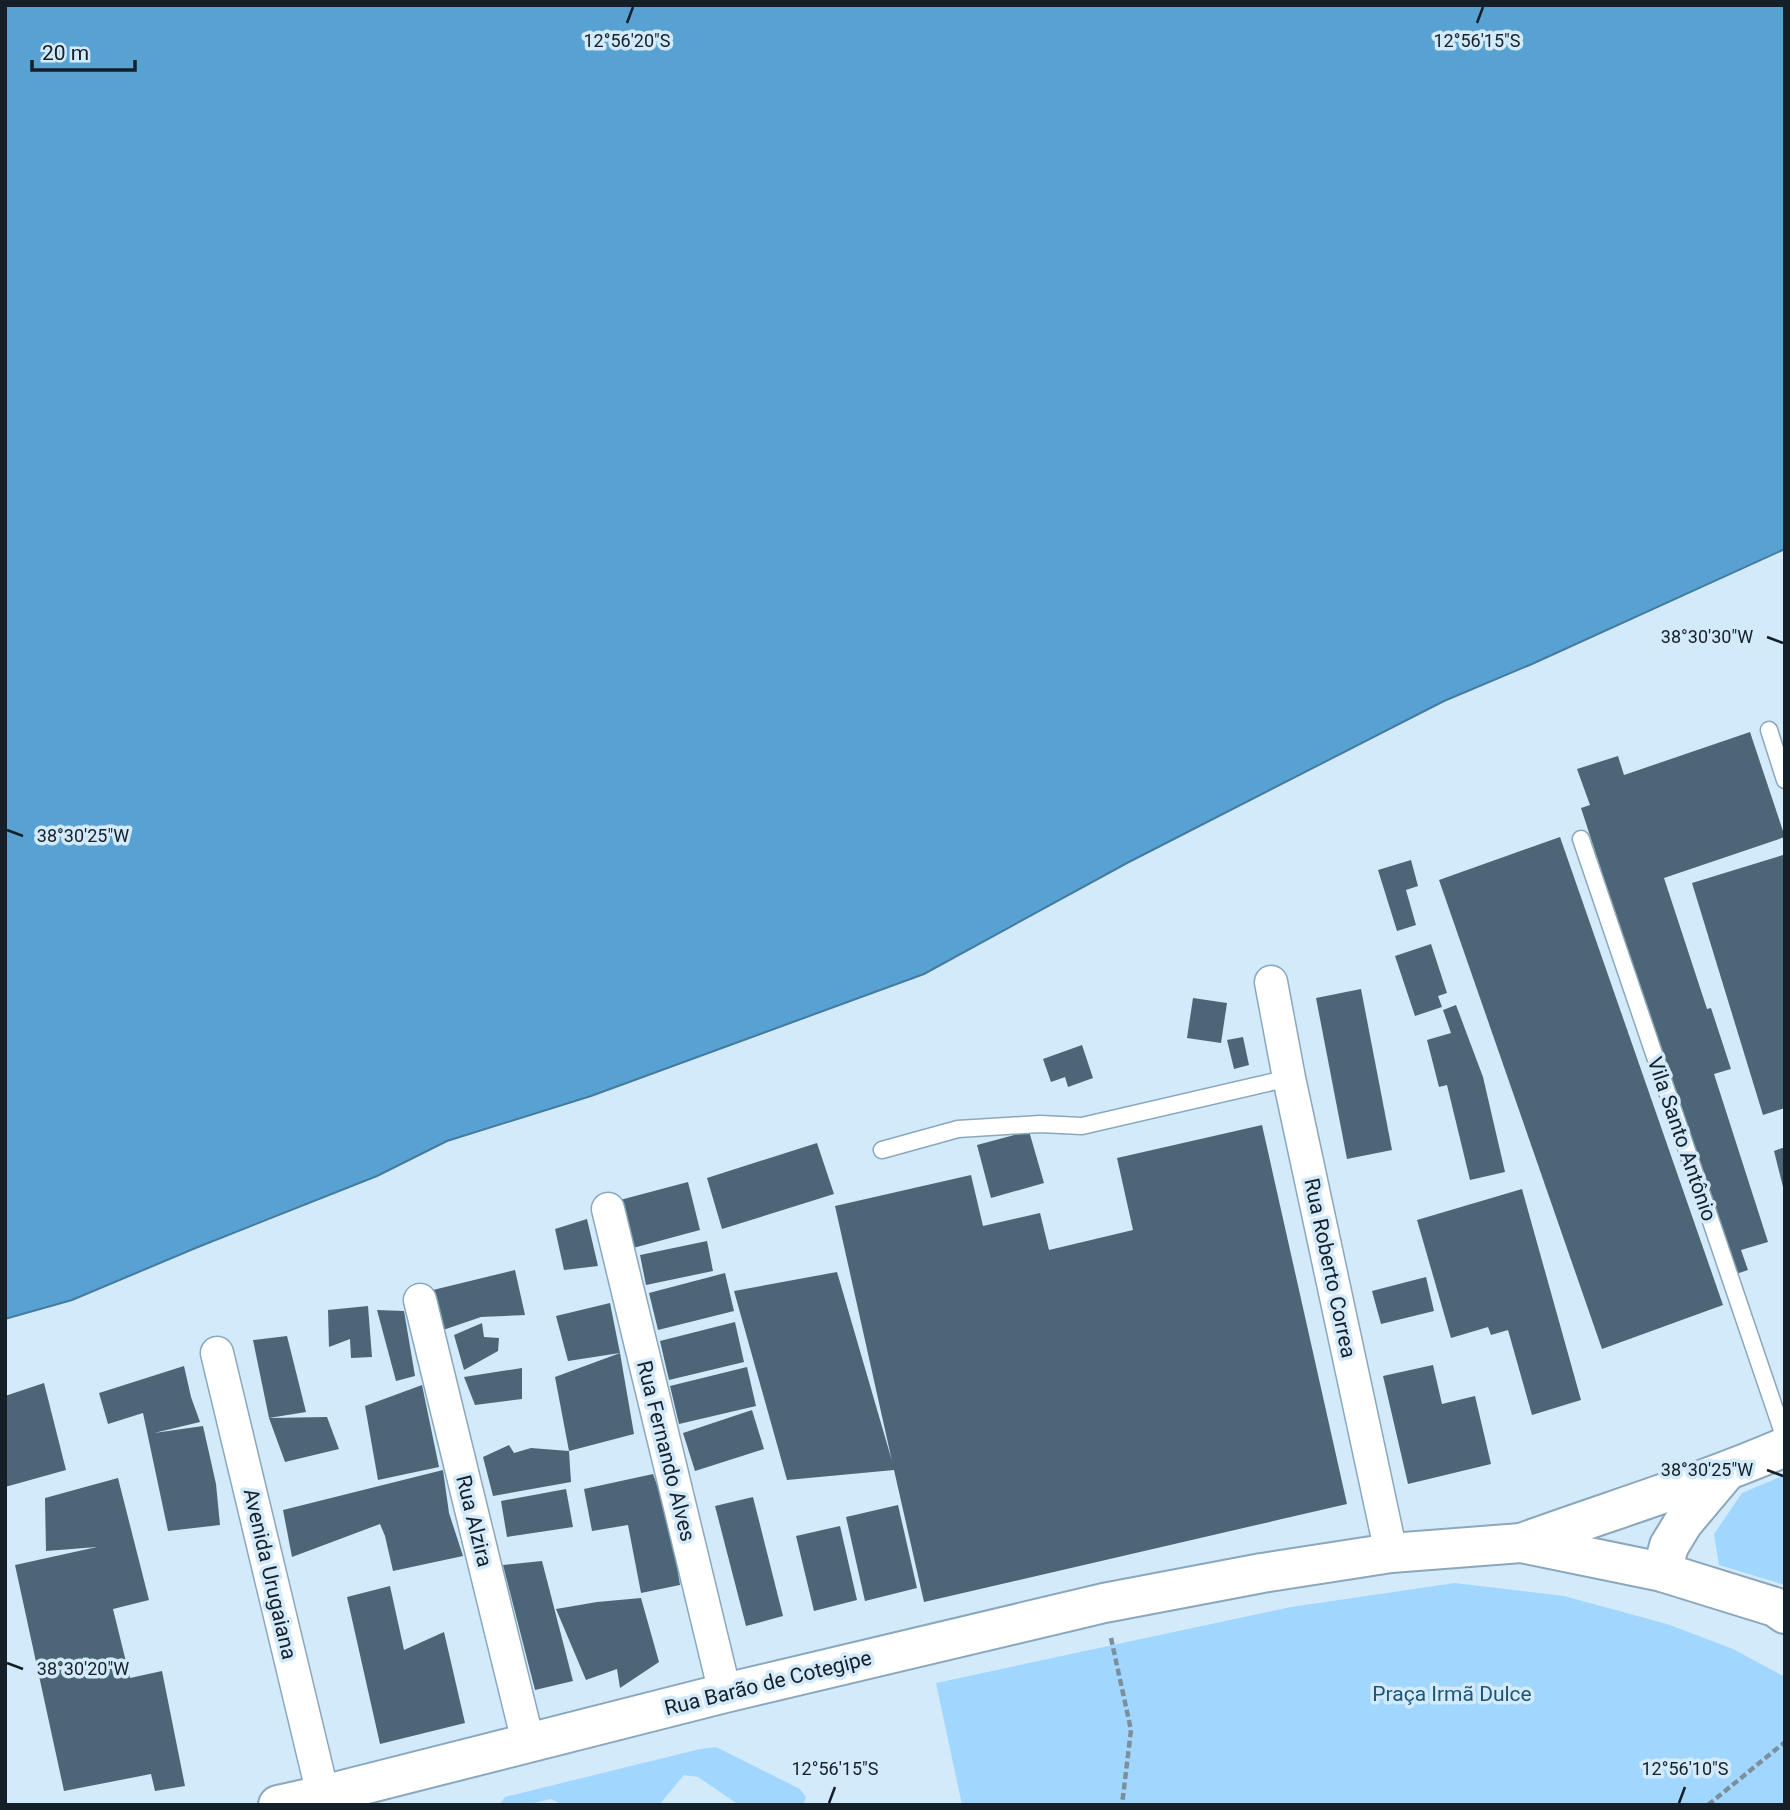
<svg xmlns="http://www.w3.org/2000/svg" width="1790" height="1810" viewBox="0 0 1790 1810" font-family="Roboto,sans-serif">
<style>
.green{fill:#a1d7fe}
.water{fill:#58a2d3;stroke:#447b9f;stroke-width:2}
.building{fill:#4c6678}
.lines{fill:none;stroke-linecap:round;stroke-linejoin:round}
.service-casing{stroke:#8ba7bb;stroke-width:19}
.minor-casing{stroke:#8ba7bb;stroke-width:35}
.tertiary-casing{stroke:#8ba7bb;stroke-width:42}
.secondary-casing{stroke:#8ba7bb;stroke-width:42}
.path{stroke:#7e8f9c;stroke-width:4.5;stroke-dasharray:7 3.5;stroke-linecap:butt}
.service{stroke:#fff;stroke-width:16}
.minor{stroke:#fff;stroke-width:32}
.tertiary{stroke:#fff;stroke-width:38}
.secondary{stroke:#fff;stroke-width:38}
.ticks{fill:none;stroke:#151f27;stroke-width:2.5}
.labels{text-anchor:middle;stroke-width:7;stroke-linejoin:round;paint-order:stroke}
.street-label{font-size:21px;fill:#151f27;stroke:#d3eafb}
.park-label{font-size:21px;fill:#1e5577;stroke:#d3eafb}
.ticks-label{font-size:18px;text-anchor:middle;fill:#151f27;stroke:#d3eafb;stroke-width:7;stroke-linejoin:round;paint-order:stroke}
</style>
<rect width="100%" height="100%" fill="#d3eafb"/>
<!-- green -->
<g class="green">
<polygon points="1785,1475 1785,1585 1719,1565 1714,1534 1742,1493"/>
<polygon points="1455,1583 1564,1596 1667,1624 1733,1649 1785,1677 1785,1805 962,1805 936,1683 1291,1607"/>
<polygon points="716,1747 800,1789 806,1797 803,1805 739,1805 698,1777 684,1775 659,1805 563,1805 551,1799 525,1805 499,1805 505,1797 700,1749"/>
</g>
<!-- water -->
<polygon class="water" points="5,5 1785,5 1785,549 1532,664 1444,701 1127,863 924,974 591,1096 447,1141 377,1176 198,1247 72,1300 5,1319"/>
<!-- building -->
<g class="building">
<polygon points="1750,732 1785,837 1664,878 1707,1009 1711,1008 1731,1069 1714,1074 1768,1242 1741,1250 1748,1270 1733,1275 1581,808 1590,805 1577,769 1618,756 1624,775"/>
<polygon points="1560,837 1723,1305 1602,1349 1439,880"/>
<polygon points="1783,855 1785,861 1785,1108 1763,1115 1692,883"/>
<polygon points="1411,860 1418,886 1406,890 1416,925 1397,931 1378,870"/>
<polygon points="1431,944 1447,993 1438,996 1442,1007 1415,1016 1395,956"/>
<polygon points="1361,989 1392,1150 1347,1159 1316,998"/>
<polygon points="1193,998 1227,1003 1221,1043 1187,1038"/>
<polygon points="1456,1005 1483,1077 1505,1172 1470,1180 1447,1085 1439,1087 1427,1040 1451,1033 1443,1010"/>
<polygon points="1243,1037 1249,1065 1234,1069 1227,1040"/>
<polygon points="1082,1045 1093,1078 1068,1087 1065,1077 1051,1082 1043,1059"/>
<polygon points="1262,1125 1347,1504 924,1602 894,1470 787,1480 734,1291 837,1272 892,1461 835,1206 971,1175 983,1226 1040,1213 1049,1250 1133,1230 1117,1158"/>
<polygon points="1029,1131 1044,1183 991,1198 977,1145"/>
<polygon points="817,1143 834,1194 722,1229 707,1178"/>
<polygon points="1785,1147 1785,1191 1784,1191 1774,1151"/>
<polygon points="688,1182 700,1230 633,1248 620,1200"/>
<polygon points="1522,1189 1581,1400 1532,1415 1508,1330 1491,1335 1488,1327 1451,1338 1417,1220"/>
<polygon points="587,1219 598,1266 564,1270 555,1229"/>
<polygon points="707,1241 713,1271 646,1285 640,1255"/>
<polygon points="515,1270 525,1315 481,1317 443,1330 433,1290"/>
<polygon points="725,1273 734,1311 658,1330 649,1293"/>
<polygon points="1426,1277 1434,1311 1381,1324 1372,1291"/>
<polygon points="610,1303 620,1353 568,1361 556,1316"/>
<polygon points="368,1306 372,1357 351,1358 350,1339 329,1347 328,1310"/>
<polygon points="377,1310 404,1311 415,1376 396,1381"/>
<polygon points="735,1322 744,1362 669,1380 660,1341"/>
<polygon points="482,1323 484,1337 499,1338 498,1351 464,1370 454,1335"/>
<polygon points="287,1336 306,1412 269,1418 253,1340"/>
<polygon points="620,1353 634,1434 569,1451 571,1482 493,1496 483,1457 509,1445 514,1453 531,1448 569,1451 555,1377"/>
<polygon points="1433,1365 1442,1404 1475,1396 1491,1464 1408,1484 1383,1376"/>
<polygon points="184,1366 191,1397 200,1422 154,1433 203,1426 216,1484 220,1525 168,1531 143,1413 108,1424 99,1393"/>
<polygon points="747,1367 756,1406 679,1424 670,1386"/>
<polygon points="522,1368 522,1399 475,1405 464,1377"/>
<polygon points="44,1383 66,1470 5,1487 5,1396"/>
<polygon points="422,1385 439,1467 378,1480 365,1406"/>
<polygon points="752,1410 764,1449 695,1471 683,1433"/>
<polygon points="327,1417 339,1449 285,1462 269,1418"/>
<polygon points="443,1470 449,1513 463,1556 393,1571 385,1536 380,1524 292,1557 283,1510"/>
<polygon points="653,1474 669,1518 680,1585 641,1593 628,1525 592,1531 584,1489"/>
<polygon points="118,1478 149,1600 113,1609 130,1678 162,1671 185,1786 155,1791 151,1774 64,1791 15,1565 97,1547 46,1551 45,1498"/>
<polygon points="566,1489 573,1527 507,1537 501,1501"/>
<polygon points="753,1497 783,1616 746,1626 715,1506"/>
<polygon points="898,1505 917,1588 865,1601 846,1517"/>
<polygon points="840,1526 857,1600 814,1611 796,1536"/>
<polygon points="542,1561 573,1681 535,1690 503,1565"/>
<polygon points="390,1586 404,1650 444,1632 465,1723 380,1744 347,1597"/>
<polygon points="641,1598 659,1662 620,1688 617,1669 586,1680 556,1609 597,1602"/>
</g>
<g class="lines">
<!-- service casing -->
<g class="service-casing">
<g id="service">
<polyline points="1769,730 1785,780"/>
<polyline points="1581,839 1785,1439"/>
<polyline points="882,1150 958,1129 1040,1124 1082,1126 1289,1078"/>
</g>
</g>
<!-- minor casing -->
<g class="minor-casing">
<g id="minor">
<polyline points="1271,982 1289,1078 1391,1553"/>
<polyline points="608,1209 725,1693"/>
<polyline points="420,1300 528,1742"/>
<polyline points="217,1353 323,1795"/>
</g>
</g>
<!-- tertiary casing -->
<g class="tertiary-casing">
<polyline id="tertiary" points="278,1805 323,1795"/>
</g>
<!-- secondary casing -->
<g class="secondary-casing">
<g id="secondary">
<path d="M1521,1543C1609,1511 1699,1484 1785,1447"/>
<polyline points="1662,1572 1669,1546 1683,1523 1725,1473"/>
<polyline points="325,1805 323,1795 725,1693 1104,1603 1262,1573 1391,1553 1521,1543 1662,1572 1775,1607 1785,1614"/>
</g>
</g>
<!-- path -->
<g class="path">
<polyline points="1111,1638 1131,1730 1122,1805"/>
<polyline points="1708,1805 1785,1742"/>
</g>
<!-- service -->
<use href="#service" class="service"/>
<!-- minor -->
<use href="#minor" class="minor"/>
<!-- tertiary -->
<use href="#tertiary" class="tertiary"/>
<!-- secondary -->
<use href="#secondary" class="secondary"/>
</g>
<!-- ticks -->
<path class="ticks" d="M627,23L633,7M1477,23L1483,7M1767,637L1783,643M7,830L23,836M1767,1470L1783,1476M7,1663L23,1669M829,1803L835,1787M1679,1803L1685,1787"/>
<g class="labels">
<!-- street labels -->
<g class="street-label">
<text transform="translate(1682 1139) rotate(71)" y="7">Vila Santo Antônio</text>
<text transform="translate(1330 1268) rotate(78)" y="7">Rua Roberto Correa</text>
<text transform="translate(666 1451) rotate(76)" y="7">Rua Fernando Alves</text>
<text transform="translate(474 1521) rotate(76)" y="7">Rua Alzira</text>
<text transform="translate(270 1574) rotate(77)" y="7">Avenida Urugaiana</text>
<text transform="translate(768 1683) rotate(-14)" y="7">Rua Barão de Cotegipe</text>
</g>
<!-- park labels -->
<g class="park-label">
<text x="1452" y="1701">Praça Irmã Dulce</text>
</g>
</g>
<g class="ticks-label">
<text x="627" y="47">12°56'20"S</text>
<text x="1477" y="47">12°56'15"S</text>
<text x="1707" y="643">38°30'30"W</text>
<text x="83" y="842">38°30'25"W</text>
<text x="1707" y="1476">38°30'25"W</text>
<text x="83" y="1675">38°30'20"W</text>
<text x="835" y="1775">12°56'15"S</text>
<text x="1685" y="1775">12°56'10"S</text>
</g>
<!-- border -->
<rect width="1790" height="1810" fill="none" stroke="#151f27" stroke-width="14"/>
<!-- scale -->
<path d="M32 60v10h103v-10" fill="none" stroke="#151f27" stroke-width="3.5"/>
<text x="42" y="60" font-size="21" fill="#151f27" stroke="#d3eafb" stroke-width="5" paint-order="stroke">20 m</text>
</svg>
